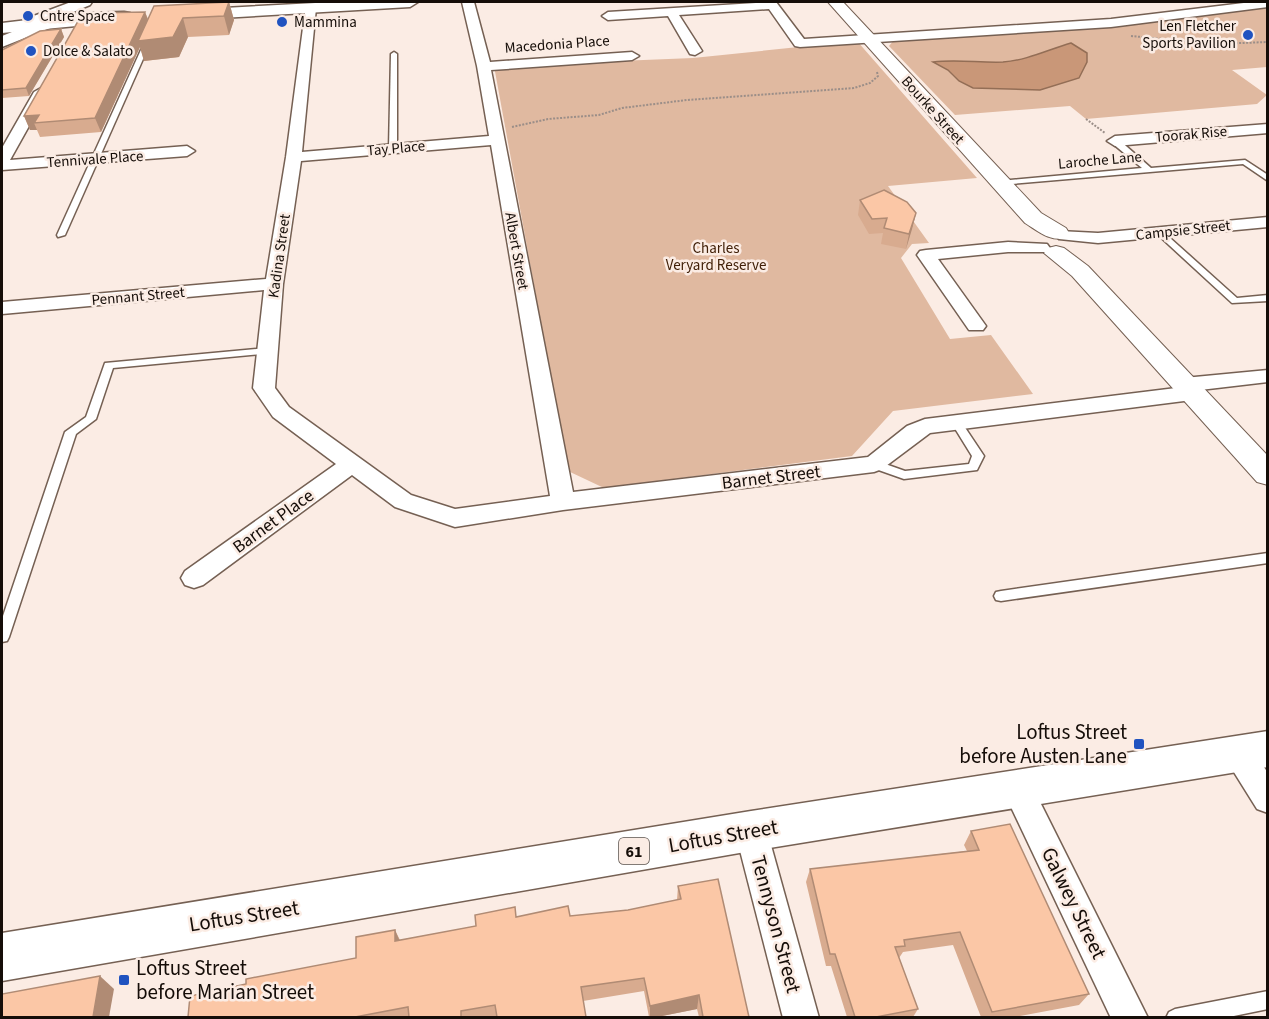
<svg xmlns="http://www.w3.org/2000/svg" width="1269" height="1019" viewBox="0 0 1269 1019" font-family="'Source Sans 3',sans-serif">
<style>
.green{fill:#e0b9a0}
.water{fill:#c99778;stroke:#936e56;stroke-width:1.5}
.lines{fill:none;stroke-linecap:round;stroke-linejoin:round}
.service-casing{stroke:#756053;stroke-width:3}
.minor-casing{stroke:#756053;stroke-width:3}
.tertiary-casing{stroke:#756053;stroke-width:2}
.secondary-casing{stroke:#756053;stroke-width:3}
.primary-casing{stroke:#756053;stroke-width:3}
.trunk-casing{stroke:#756053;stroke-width:3}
.path{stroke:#9b8e88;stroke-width:2;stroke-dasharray:2 1.5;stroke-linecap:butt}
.service{fill:#fff;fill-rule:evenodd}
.minor{fill:#fff;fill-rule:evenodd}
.tertiary{fill:#fff;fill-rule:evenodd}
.secondary{fill:#fff;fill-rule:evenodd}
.primary{fill:#fff;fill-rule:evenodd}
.trunk{fill:#fff;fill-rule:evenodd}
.wall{fill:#d8ab8f}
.shaded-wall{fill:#b08b74}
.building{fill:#fbc7a6;stroke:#b08b74;stroke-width:1.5}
.poi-dot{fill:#2053c0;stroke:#fbece4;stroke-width:2}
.labels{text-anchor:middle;stroke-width:5;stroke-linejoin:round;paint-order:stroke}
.far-poi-label{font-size:15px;fill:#150d08;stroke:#fbece4;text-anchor:start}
.far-street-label{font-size:15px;fill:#150d08;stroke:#fbece4}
.far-park-label{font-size:15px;fill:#412008;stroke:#fbece4}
.shield{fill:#fbece4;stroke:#5a504a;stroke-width:1.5}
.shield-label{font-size:16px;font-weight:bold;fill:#150d08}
.street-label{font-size:18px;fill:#150d08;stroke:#fbece4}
.near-poi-label{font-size:21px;fill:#150d08;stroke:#fbece4;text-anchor:end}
.near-street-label{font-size:21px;fill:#150d08;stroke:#fbece4}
</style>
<rect width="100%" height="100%" fill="#fbece4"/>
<!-- green -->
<g class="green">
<polygon points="1267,7 1267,67 1232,70 1267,95 1257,104 1086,119 1070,106 955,115 889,46 894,40 1111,27"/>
<polygon points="857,41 977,178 888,186 929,243 912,244 901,258 950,339 991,335 1033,394 893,411 852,456 604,488 568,471 494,66 693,58"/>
</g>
<!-- water -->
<path class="water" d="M1071,43L1087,53V62L1079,78L1040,90L973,88L959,81L948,70L933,62C957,59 980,63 1003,62C1028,60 1047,50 1071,43Z"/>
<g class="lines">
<!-- service casing -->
<g class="service-casing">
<g id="service">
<polygon points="148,39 151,41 65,235 58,237 57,235 145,41"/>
<polygon points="394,52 397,54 397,149 393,151 389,149 391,54"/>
<polygon points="1112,139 1118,139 1151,168 1245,160 1268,175 1268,181 1243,164 1000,185 996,183 1000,181 1142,168 1112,143"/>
<polygon points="1160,229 1237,298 1268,295 1268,301 1232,303 1157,234 1157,230"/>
<polygon points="268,348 272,349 272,353 113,368 96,419 76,434 9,637 7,641 2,642 2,619 65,432 86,417 105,363"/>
<polygon points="956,418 960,420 984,456 977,470 904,479 870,467 868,464 874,460 905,471 969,464 972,456 951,422"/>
<polygon points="1268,553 1268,563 1001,601 996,600 994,596 996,592 1001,591"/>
<polygon points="1268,991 1268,1009 1224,1018 1166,1018 1169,1012 1175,1009"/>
</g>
</g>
<!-- minor casing -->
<g class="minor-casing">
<g id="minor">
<path d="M462,2H474L490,62L632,52L639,56L632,60L491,70L573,492L868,457L907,426L925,419L1176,388L1173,385L1177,380L1184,378L1268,370V382L1200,390L1203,393L1199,398L1192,400L930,433L882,469L874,472L563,510L455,527L395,507L352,475L203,585L194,588L185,585L181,578L185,571L336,464L273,417L253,388L264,290L2,314V302L266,279L286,157L306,5H314L316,8L302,152L489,136L477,66ZM491,145L550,496L455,509L411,495L289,407L275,388L283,284L301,161Z"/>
<polygon points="772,2 776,2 804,39 1111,19 1252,2 1268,2 1268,7 1111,27 800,47 795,46 769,9 679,15 702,51 695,55 690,54 668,16 608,20 602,16 608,12"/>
<polygon points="41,88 48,92 10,160 187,146 195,151 187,156 2,170 2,148 34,92"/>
<polygon points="1268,124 1268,133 1115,146 1107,141 1115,136"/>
<polygon points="1268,217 1268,227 1098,243 1059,239 1056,235 1059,231 1098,233"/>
<polygon points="1008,242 1047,244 1050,248 1047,252 1008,252 938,259 986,326 983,330 969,330 917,255 920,251 926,250"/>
<polygon points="1237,740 1248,744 1268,773 1268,813 1257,809 1222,753 1226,744"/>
<polygon points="1017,774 1028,778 1148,1018 1111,1018 1002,788 1006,778"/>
<polygon points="751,816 762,821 767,831 819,1018 783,1018 735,831 740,821"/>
</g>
</g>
<!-- tertiary casing -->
<g class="tertiary-casing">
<g id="tertiary">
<path d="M828,2H843L1041,213L1066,228L1069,233L1066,238C1050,242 1038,231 1025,223Z"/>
<polygon points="1056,246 1064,248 1088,266 1268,456 1268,485 1257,482 1072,276 1044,253 1048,248"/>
</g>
</g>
<!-- secondary casing -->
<g class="secondary-casing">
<polygon id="secondary" points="71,2 92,2 90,5 35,28 23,28 20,24 23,20"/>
</g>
<!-- primary casing -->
<g class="primary-casing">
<g id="primary">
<polygon points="49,17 55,18 57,22 55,26 2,47 2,36"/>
<polygon points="1268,731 1268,767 751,851 2,981 2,933 751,811"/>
</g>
</g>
<!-- trunk casing -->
<g class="trunk-casing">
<g id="trunk">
<polygon points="334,2 418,2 410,7 187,20 179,15 187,10"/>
<polygon points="124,12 130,13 132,17 130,21 2,33 2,23 87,13"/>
</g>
</g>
<!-- path -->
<g class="path">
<polyline points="1131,36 1216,44 1268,42"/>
<polyline points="1086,119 1105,133"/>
<polyline points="512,127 548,119 599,115 622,108 687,100 854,88 870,83 878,76 877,72"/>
</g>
<!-- service -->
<use href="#service" class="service"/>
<!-- minor -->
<use href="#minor" class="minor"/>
<!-- tertiary -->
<use href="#tertiary" class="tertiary"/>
<!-- secondary -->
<use href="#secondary" class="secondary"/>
<!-- primary -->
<use href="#primary" class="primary"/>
<!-- trunk -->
<use href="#trunk" class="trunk"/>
</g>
<!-- wall -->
<g class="wall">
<polygon points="229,2 234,20 229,35 188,37 179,57 144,61 140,47 101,132 40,137 37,130 30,130 24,116 145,12 148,19"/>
<polygon points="61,29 64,37 29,96 2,98 2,50"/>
<polygon points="860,200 916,213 912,229 906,249 881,244 883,233 869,234 858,215"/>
<polygon points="971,831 1089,994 1079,1005 1015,1017 981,1017 953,945 903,952 899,958 918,1009 913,1017 847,1017 831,966 826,966 806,882 810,869 967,851 964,845"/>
<polygon points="678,886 749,1017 699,1017 697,1009 657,1017 649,1017 644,991 583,1001 586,1017 188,1017 246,984 356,958 395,930 400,940 476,926 517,917 570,916 628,910 677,900"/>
</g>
<!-- shaded-wall -->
<g class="shaded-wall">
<polygon points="229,2 234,20 229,35 224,16"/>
<polygon points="145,12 150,25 183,18 188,37 179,57 144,61 140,47 101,132 95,118"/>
<polygon points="61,29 64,37 29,96 26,88"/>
<polygon points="39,115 34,123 37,130 30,130 24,116"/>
<polygon points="916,213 912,229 906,249 909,234"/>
<polygon points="395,930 401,944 395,941"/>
<polygon points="100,976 114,989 109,1017 93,1017"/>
<polygon points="699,995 697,1009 657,1017 650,1017 650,1006"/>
</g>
<!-- building -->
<g class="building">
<polygon points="229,2 224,16 183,18 173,37 138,41 154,6"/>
<polygon points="145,12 95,118 34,123 39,115 24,116 81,16 91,13"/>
<polygon points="61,29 26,88 2,90 2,50 40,31"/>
<polygon points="884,190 907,202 916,213 909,234 884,228 887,218 872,219 860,200"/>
<polygon points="1010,824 1089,994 992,1012 960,932 904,940 905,946 895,947 918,1009 876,1017 855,1017 835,954 830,954 810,869 979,850 971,831"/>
<polygon points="718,879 749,1017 703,1017 699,995 650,1006 644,978 581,987 586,1017 497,1017 495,1005 461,1011 461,1017 409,1017 408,1007 355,1017 188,1017 190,996 246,984 246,979 356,958 356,937 395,930 395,941 476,926 475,915 515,907 516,917 568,906 570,916 628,910 681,899 678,886"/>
<polygon points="100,976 93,1017 2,1017 2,994"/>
</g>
<!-- markers -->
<g class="poi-dot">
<circle cx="28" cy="16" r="6"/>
<circle cx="282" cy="22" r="6"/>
<circle cx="1248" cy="35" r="6"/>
<circle cx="31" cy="51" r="6"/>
<rect x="1133" y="738" width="12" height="12" rx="3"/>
<rect x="118" y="974" width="12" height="12" rx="3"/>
</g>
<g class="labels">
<!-- far-poi labels -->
<g class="far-poi-label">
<text x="40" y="21">Cntre Space</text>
<text x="294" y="27">Mammina</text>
<text x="1236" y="31" text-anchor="end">Len Fletcher<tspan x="1236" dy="17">Sports Pavilion</tspan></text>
<text x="43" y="56">Dolce &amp; Salato</text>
</g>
<!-- far-street labels -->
<g class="far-street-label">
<text transform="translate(557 44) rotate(-4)" y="5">Macedonia Place</text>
<text transform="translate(933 110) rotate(48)" y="5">Bourke Street</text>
<text transform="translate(1191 134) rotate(-5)" y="5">Toorak Rise</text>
<text transform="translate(396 148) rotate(-5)" y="5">Tay Place</text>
<text transform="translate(95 159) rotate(-4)" y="5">Tennivale Place</text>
<text transform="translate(1100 160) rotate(-5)" y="5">Laroche Lane</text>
<text transform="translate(1183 230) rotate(-6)" y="5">Campsie Street</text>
<text transform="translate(517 251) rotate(80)" y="5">Albert Street</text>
<text transform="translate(279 256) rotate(-82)" y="5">Kadina Street</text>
<text transform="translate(138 296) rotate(-5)" y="5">Pennant Street</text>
</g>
<!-- far-park labels -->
<g class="far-park-label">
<text x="716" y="253">Charles<tspan x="716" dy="17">Veryard Reserve</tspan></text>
</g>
<!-- shield labels -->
<rect class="shield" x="619" y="838" width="30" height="26" rx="4.5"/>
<g class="shield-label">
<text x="634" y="857">61</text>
</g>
<!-- street labels -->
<g class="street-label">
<text transform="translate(771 477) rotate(-7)" y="6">Barnet Street</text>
<text transform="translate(273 521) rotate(-36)" y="6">Barnet Place</text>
</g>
<!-- near-poi labels -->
<g class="near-poi-label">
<text x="1127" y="739">Loftus Street<tspan x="1127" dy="24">before Austen Lane</tspan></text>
<text x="136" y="975" text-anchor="start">Loftus Street<tspan x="136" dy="24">before Marian Street</tspan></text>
</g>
<!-- near-street labels -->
<g class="near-street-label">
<text transform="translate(723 836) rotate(-10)" y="7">Loftus Street</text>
<text transform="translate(1074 903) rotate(64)" y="7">Galwey Street</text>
<text transform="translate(244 916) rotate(-9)" y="7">Loftus Street</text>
<text transform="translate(776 924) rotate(75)" y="7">Tennyson Street</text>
</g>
</g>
<!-- border -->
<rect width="1269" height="1019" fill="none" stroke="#150d08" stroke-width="6"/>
</svg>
